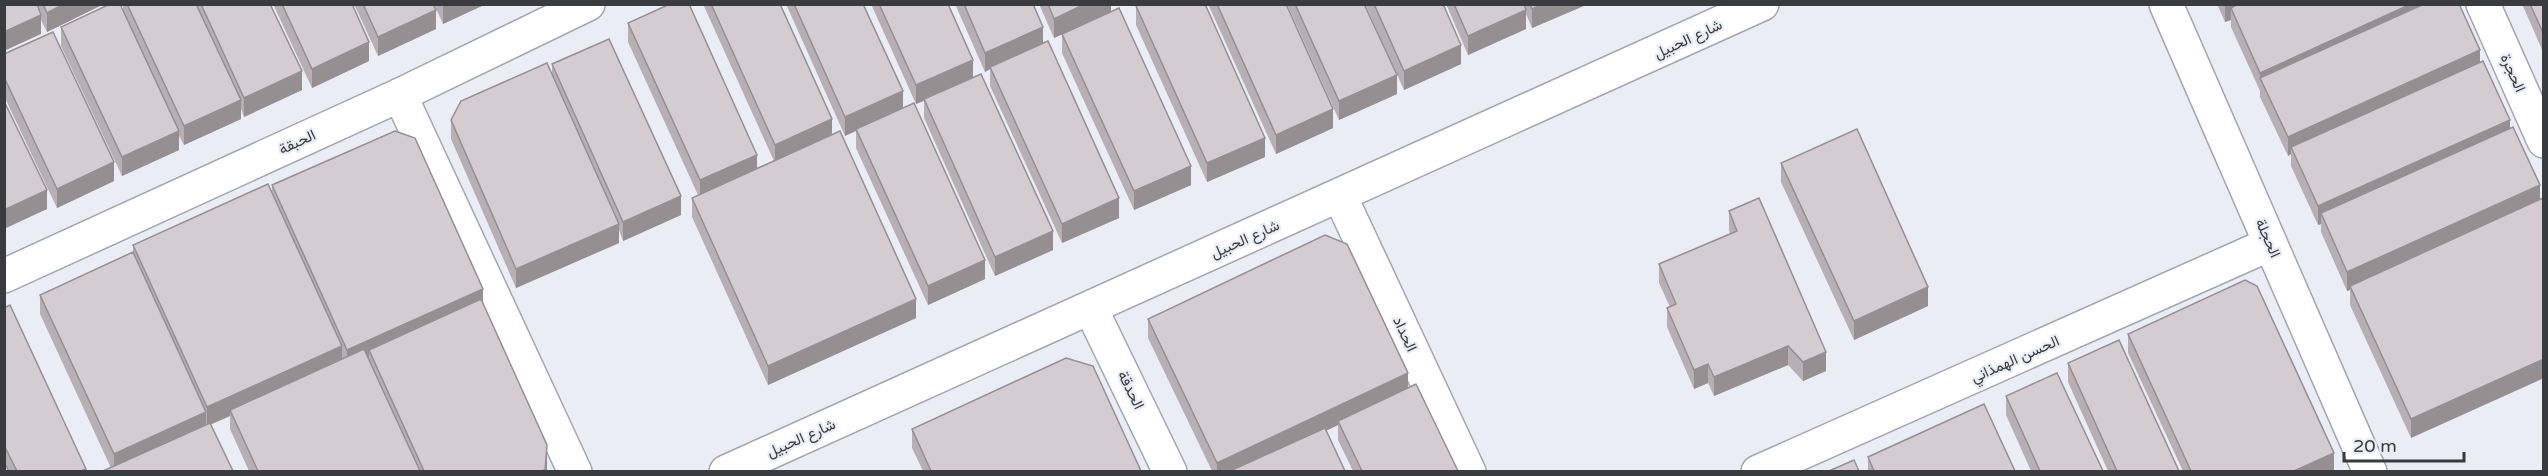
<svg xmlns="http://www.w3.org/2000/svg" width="2548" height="476" viewBox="0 0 2548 476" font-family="'Varela Round',Vazirmatn,sans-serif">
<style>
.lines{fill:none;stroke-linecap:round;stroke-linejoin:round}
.street-casing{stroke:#a4a6af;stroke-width:36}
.street{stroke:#fff;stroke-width:33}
.wall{fill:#b7afb4}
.shaded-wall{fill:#958f92}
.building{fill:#d5ccd1;stroke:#958f92;stroke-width:1.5}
.labels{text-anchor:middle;stroke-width:4.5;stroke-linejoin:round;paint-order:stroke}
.street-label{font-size:15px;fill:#393b3e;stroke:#eaedf6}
</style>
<rect width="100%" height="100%" fill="#eaedf6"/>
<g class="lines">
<!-- street casing -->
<g class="street-casing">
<g id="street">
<polyline points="2166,4 2370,472"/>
<polyline points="2483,4 2544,141"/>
<polyline points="400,95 575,472"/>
<polyline points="1340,196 1469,472"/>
<polyline points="4,276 400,95 588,4"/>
<polyline points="1091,309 1170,472"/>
<polyline points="726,472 1762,4"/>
<polyline points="1758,472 2270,244"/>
</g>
</g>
<!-- street -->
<use href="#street" class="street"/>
</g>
<!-- wall -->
<g class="wall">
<polygon points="4,4 104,4 47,32 41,20 41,34"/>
<polygon points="123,4 270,4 302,90 244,117 241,109 241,119 184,145 179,136 179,150 122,176 61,46 61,27 123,10"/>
<polygon points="273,4 352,4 369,61 312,88"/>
<polygon points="354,4 433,4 436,29 378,56"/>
<polygon points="434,4 486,4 443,24"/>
<polygon points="703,4 780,4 832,135 916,318 768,385 692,217 692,198 698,195 628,42 628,23 757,168 774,161"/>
<polygon points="786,4 863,4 903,108 985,279 928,305 856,148 856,130 845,136"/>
<polygon points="871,4 948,4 973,77 1053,250 995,276 924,118 924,101 916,104"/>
<polygon points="955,4 1033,4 1043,44 1119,218 1062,243 990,86 990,69 985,72"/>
<polygon points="1039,4 1111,4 1111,12 1191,185 1134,210 1062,53 1062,34 1054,38"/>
<polygon points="1208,4 1286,4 1333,128 1276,154"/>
<polygon points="1287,4 1364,4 1397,94 1339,120"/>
<polygon points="1365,4 1443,4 1461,64 1404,90"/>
<polygon points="1446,4 1586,4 1586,5 1532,28 1526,14 1526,29 1468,55"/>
<polygon points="2217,4 2459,4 2411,438 2350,305 2350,290 2347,291 2321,232 2321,224 2318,225 2291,166 2291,154 2288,156 2260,97 2260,91 2231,27 2231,20 2225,22"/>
<polygon points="2522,4 2544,4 2544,54"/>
<polygon points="1136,6 1265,157 1207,182 1136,25"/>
<polygon points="4,54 114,181 57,208 4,96"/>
<polygon points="552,64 681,215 623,241 619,230 619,243 516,288 451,139 451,120 552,74"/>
<polygon points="1781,163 1928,306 1854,340 1781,182"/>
<polygon points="272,185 483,303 547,464 547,471 249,471 230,429 230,416 111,468 40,314 40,295 133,252 133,245 272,195"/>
<polygon points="1729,211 1826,371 1803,381 1788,365 1714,396 1708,383 1694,389 1667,327 1667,308 1670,307 1659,283 1659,264 1730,234 1729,230"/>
<polygon points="4,308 86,471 4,471"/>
<polygon points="1148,319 1408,388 1458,471 1353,471 1338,440 1338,425 1326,431 1345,471 1212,471 1148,338"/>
<polygon points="2128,334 2334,471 2183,471 2128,353"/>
<polygon points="2068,363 2179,471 2108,471 2068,382"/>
<polygon points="2006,396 2103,471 2031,471 2006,415"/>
<polygon points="912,429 1141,471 923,471 912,448"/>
<polygon points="1868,457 2015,471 1868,471"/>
</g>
<!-- shaded-wall -->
<g class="shaded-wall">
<polygon points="64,4 104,4 47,32 47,13"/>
<polygon points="444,4 486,4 443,24 443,5"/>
<polygon points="1085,4 1111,4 1111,12 1054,38 1054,19"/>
<polygon points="1543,4 1586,4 1586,5 1532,28 1532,9"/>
<polygon points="2225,4 2265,4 2231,8 2231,20 2225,22"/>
<polygon points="2411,4 2453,4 2260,78 2260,92 2260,73"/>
<polygon points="436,10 436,29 378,56 378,37"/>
<polygon points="1526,10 1526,29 1468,55 1468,36"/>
<polygon points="41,15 41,34 4,51 4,32"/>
<polygon points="1043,27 1043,46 990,67 990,69 985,72 985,53"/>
<polygon points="369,42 369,61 312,88 312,69"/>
<polygon points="1461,45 1461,64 1404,90 1404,71"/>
<polygon points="2480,50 2480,69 2291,147 2291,154 2288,156 2288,137"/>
<polygon points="973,60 973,79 916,104 916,85"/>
<polygon points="302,71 302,90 244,117 244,98"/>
<polygon points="1397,75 1397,94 1339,120 1339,101"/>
<polygon points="903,91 903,110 845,136 845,117"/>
<polygon points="241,100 241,119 184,145 184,126"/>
<polygon points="1333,109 1333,128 1276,154 1276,135"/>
<polygon points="832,119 832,138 775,164 775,145"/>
<polygon points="2510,120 2510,139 2321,213 2321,224 2318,225 2318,206"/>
<polygon points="179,131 179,150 122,176 122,157"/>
<polygon points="1265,138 1265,157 1207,182 1207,163"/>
<polygon points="757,155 757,174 700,200 700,180"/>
<polygon points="114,162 114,181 57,208 57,189"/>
<polygon points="1191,166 1191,185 1134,210 1134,191"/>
<polygon points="2540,185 2540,204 2350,286 2350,290 2347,291 2347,272"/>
<polygon points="47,190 47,209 4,229 4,210"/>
<polygon points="681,196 681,215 623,241 623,222"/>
<polygon points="1119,198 1119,218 1062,243 1062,224"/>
<polygon points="619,224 619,243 516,288 516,269"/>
<polygon points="1053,231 1053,250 995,276 995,257"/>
<polygon points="985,260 985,279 928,305 928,286"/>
<polygon points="1928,287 1928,306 1854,340 1854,321"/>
<polygon points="483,289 483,308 369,350 369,359 347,369 347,350"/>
<polygon points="916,299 916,318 768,385 768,366"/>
<polygon points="342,346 342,365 230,410 230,416 207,426 207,407"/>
<polygon points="1788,346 1788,365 1714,396 1714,377"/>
<polygon points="1826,352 1826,371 1803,381 1803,362"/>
<polygon points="2544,359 2544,378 2411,438 2411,419"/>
<polygon points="1708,364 1708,383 1694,389 1694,370"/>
<polygon points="1408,373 1408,392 1338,421 1338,425 1240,471 1217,471 1217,463"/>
<polygon points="206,412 206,431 114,471 114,454"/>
<polygon points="547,445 547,471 541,471"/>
<polygon points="2334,453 2334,471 2294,471"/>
</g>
<!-- building -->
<g class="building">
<polygon points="4,4 37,4 41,15 4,32"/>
<polygon points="43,4 64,4 47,13"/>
<polygon points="110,4 120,4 179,131 122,157 61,27"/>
<polygon points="127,4 196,4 241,100 184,126"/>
<polygon points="201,4 270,4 302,71 244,98"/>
<polygon points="282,4 352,4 369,42 312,69"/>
<polygon points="363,4 433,4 436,10 378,37"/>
<polygon points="670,4 689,4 757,155 700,180 628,23"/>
<polygon points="711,4 780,4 832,119 775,145"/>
<polygon points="794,4 863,4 903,91 845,117"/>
<polygon points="879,4 948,4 973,60 916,85"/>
<polygon points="964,4 1033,4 1043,27 985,53"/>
<polygon points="1048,4 1085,4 1054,19"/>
<polygon points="1139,4 1205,4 1265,138 1207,163 1136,6"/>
<polygon points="1217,4 1286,4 1333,109 1276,135"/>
<polygon points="1295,4 1364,4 1397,75 1339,101"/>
<polygon points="1374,4 1443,4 1461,45 1404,71"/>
<polygon points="1454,4 1524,4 1526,10 1468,36"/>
<polygon points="1530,4 1543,4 1532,9"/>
<polygon points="2238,4 2411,4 2260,73 2231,8"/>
<polygon points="2424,4 2459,4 2480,50 2288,137 2260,78"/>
<polygon points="2530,4 2544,4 2544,35"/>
<polygon points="1119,8 1191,166 1134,191 1062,34"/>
<polygon points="53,32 114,162 57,189 4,77 4,54"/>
<polygon points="609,39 681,196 623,222 552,64"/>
<polygon points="1048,41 1119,198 1062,224 990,67"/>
<polygon points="2483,61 2510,120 2318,206 2291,147"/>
<polygon points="547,63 619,224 516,269 451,120 461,101"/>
<polygon points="981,74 1053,231 995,257 924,99"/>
<polygon points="4,101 47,190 4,210"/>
<polygon points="914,103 985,260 928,286 856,129"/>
<polygon points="2513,127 2540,185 2347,272 2321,213"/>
<polygon points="1857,129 1928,287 1854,321 1781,163"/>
<polygon points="395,131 415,138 483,289 347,350 272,185"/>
<polygon points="840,131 916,299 768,366 692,198"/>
<polygon points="268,184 342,346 207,407 133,245"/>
<polygon points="1759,198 1826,352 1803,362 1788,346 1714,377 1708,364 1694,370 1667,308 1676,304 1659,264 1737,231 1729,211"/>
<polygon points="2543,198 2544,199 2544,359 2411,419 2350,286"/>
<polygon points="1325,235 1347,244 1408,373 1217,463 1148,319"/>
<polygon points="133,252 206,412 114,454 40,295"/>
<polygon points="2245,280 2257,286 2334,453 2294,471 2191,471 2128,334"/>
<polygon points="481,299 547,445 545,470 541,471 424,471 369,350"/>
<polygon points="10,305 86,469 81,471 17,471 4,445 4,308"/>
<polygon points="2119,340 2179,471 2117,471 2068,363"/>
<polygon points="364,349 420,471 258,471 230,410"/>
<polygon points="1066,358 1093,366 1141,471 931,471 912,429"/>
<polygon points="2057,373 2103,471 2040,471 2006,396"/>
<polygon points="1416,384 1458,471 1362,471 1338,421"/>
<polygon points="1984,404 2015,471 1874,471 1868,457"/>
<polygon points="210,423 233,471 103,471"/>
<polygon points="1325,428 1345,471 1230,471"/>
<polygon points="1854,460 1859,471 1829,471"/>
<polygon points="4,462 9,471 4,471"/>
</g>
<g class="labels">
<!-- street labels -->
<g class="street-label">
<text transform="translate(1688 39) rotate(-25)" y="5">شارع الحبيل</text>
<text transform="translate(2513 73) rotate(66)" y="5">الحجرة</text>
<text transform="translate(297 142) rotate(-25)" y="5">الحبقة</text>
<text transform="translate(2268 238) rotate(66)" y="5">الحجلة</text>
<text transform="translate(1245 239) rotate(-24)" y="5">شارع الحبيل</text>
<text transform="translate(1405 334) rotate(65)" y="5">الحداد</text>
<text transform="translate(2015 359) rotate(-24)" y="5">الحسن الهمذاني</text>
<text transform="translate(1131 390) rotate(64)" y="5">الحدقة</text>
<text transform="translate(801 438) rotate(-24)" y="5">شارع الحبيل</text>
</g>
</g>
<!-- border -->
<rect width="2548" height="476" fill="none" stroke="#393b3e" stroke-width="12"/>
<!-- scale -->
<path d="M2344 452v9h120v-9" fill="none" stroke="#393b3e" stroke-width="3"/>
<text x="2353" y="452" font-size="18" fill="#393b3e" stroke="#eaedf6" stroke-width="4.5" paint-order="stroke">20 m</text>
</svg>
